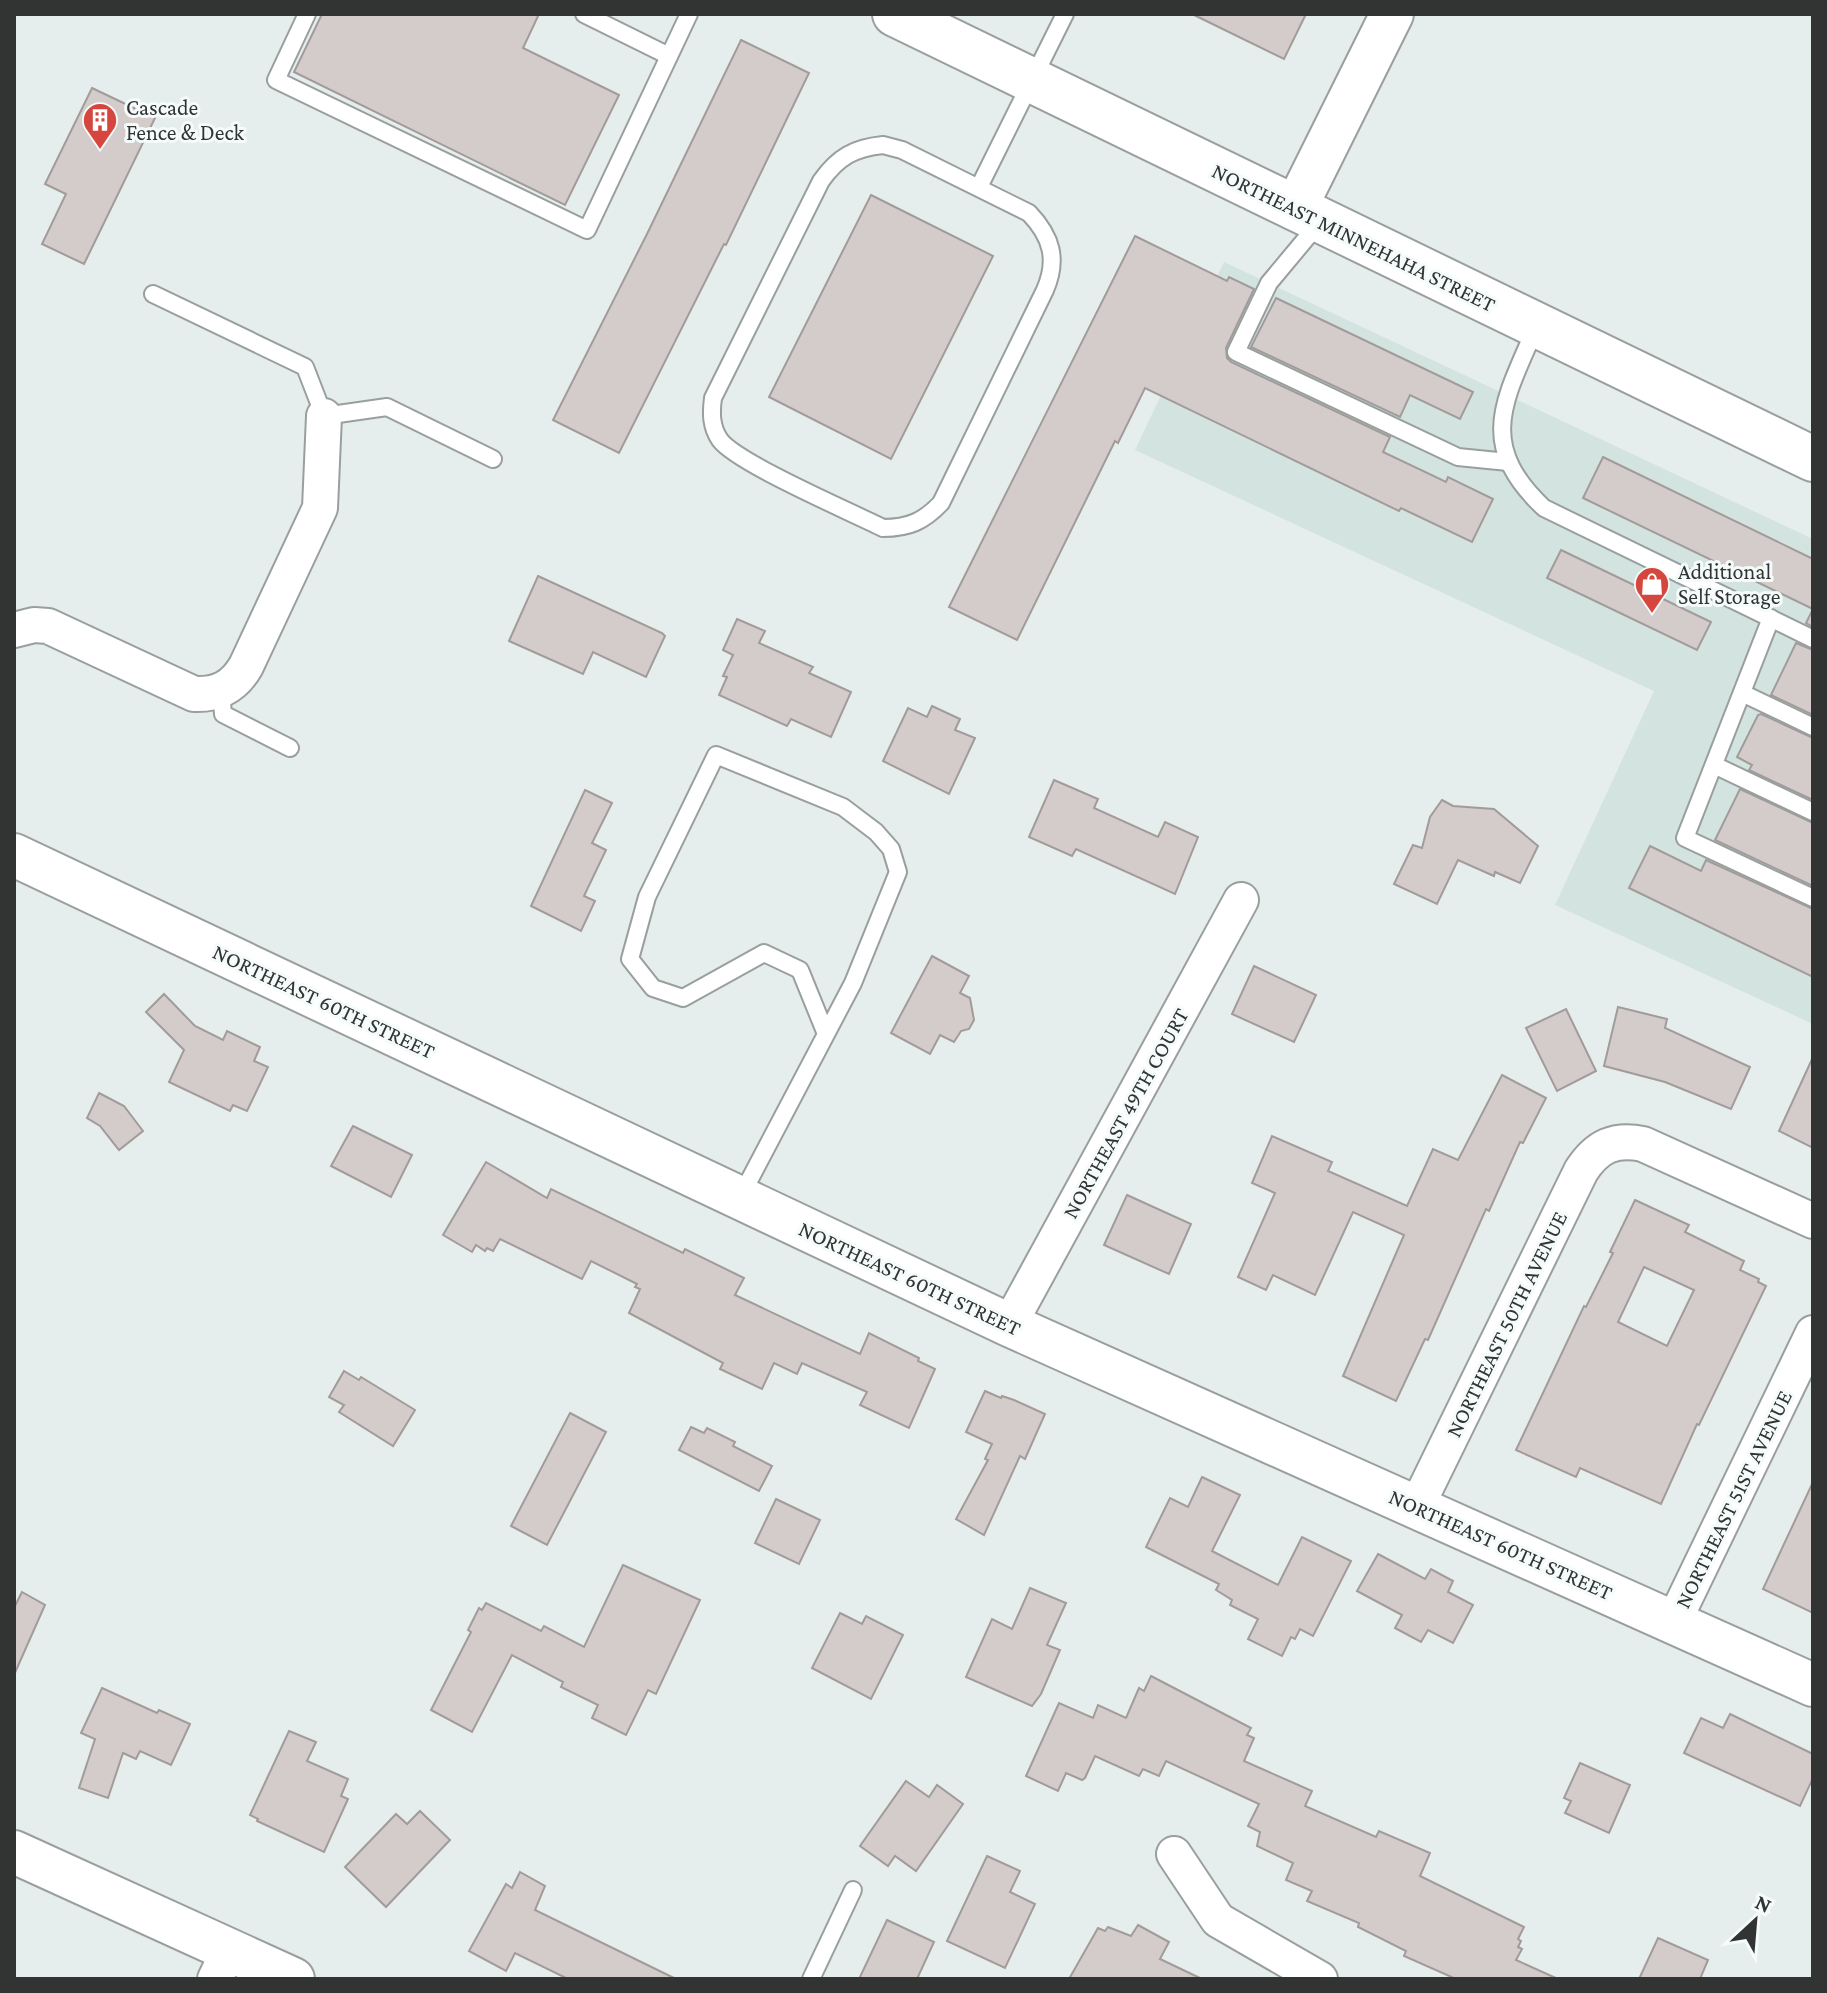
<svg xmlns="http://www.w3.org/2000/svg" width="1827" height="1993" viewBox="0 0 1827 1993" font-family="'Crimson Pro',serif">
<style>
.built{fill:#d3e3e0}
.building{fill:#d3cccb;stroke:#a19b9a;stroke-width:2;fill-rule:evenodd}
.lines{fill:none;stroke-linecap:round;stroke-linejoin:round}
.service-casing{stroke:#999f9e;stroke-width:20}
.minor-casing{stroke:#999f9e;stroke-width:38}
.tertiary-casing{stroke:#999f9e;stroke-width:46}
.secondary-casing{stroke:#999f9e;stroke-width:48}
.service{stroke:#fff;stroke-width:16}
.minor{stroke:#fff;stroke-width:34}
.tertiary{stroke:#fff;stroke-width:42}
.secondary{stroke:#fff;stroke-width:44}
.labels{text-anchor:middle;stroke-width:6;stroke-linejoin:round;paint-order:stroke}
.poi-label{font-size:22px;fill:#313433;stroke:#f4fbfa;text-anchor:start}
.street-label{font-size:22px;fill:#313433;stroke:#f4fbfa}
</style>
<rect width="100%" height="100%" fill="#e6eeed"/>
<!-- built -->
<polygon class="built" points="1224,262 1813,539 1813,1024 1555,905 1654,691 1135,450"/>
<!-- building -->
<g class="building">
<polygon points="322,14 539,14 523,48 619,95 565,205 294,72"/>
<polygon points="1192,14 1306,14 1284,59"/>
<polygon points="741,40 809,73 726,245 724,244 619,453 553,420 647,234"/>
<polygon points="92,88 155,118 84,264 42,244 66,194 45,184"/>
<polygon points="871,195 993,256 891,459 769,397"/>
<polygon points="1135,236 1227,281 1229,277 1254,289 1226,348 1227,358 1231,362 1390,437 1383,452 1446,482 1448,477 1493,499 1472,542 1401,508 1399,511 1145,388 1118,443 1115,441 1017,640 949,607"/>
<polygon points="1276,298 1473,392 1460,419 1410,395 1400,417 1251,347"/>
<polygon points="1603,457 1813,559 1813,627 1806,623 1813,609 1583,498"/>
<polygon points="1561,550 1711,622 1697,650 1547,578"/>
<polygon points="538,576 662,633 665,636 646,677 593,652 583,674 509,641"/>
<polygon points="737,619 765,631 759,643 813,667 809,673 851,692 831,737 791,719 787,726 719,695 727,677 723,676 733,655 723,650"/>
<polygon points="1796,643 1813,650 1813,715 1771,695"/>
<polygon points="932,706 960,719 955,730 975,738 949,794 883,761 908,708 927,717"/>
<polygon points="1761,714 1813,738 1813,800 1749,770 1752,765 1737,757 1758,715"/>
<polygon points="1054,780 1098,799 1094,808 1158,837 1165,822 1198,837 1175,894 1076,849 1072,856 1029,837"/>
<polygon points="1740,789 1813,823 1813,886 1715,840"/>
<polygon points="585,790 612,803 592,843 606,850 584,896 595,901 581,931 531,906"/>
<polygon points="1442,800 1453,806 1494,809 1538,846 1520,883 1495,872 1494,876 1458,860 1437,904 1394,884 1413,845 1422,848 1430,817"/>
<polygon points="1650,846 1701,871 1706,860 1813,909 1813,977 1629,888"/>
<polygon points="932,956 969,976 960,993 970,998 974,1020 969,1029 961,1031 954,1042 940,1035 930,1054 891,1033"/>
<polygon points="1254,966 1316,995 1294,1042 1232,1014"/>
<polygon points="164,994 195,1026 223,1040 227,1031 260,1047 254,1061 268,1067 247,1111 233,1105 230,1111 169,1082 184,1050 146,1012"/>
<polygon points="1618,1007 1667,1019 1665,1028 1750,1067 1731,1109 1665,1082 1604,1066"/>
<polygon points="1566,1009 1596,1071 1557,1091 1526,1028"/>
<polygon points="1813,1057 1813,1148 1779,1131"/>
<polygon points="1502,1075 1546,1098 1523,1143 1520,1142 1489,1211 1486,1209 1428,1340 1425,1339 1396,1401 1343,1376 1404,1235 1353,1212 1315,1295 1273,1275 1266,1290 1238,1277 1275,1193 1252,1183 1272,1136 1332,1162 1328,1171 1407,1206 1433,1149 1458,1160"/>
<polygon points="99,1093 124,1106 143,1131 119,1150 100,1126 87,1118"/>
<polygon points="353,1126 412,1155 391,1197 331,1166"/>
<polygon points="486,1162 547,1198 551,1189 683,1253 685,1249 744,1278 735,1295 860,1354 869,1333 919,1358 918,1361 935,1369 909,1428 860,1405 867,1392 802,1363 797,1374 774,1363 762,1389 720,1369 723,1363 629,1313 640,1289 635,1287 637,1284 591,1261 582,1279 500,1239 493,1251 487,1248 485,1251 476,1245 472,1252 443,1235"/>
<polygon points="1127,1195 1191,1224 1169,1274 1104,1245"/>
<path d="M1635,1200L1689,1225L1685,1232L1744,1261L1740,1270L1759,1279L1758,1282L1766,1286L1699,1425L1697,1424L1661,1504L1580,1468L1576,1477L1516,1450L1584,1306L1586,1307L1613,1253L1610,1252ZM1644,1267L1694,1290L1667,1346L1618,1322Z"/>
<polygon points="344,1371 359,1380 361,1377 415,1410 393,1446 339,1412 344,1405 329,1397"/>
<polygon points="985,1391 1001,1398 1002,1396 1014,1400 1045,1414 1025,1459 1020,1456 984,1535 956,1519 988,1460 985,1459 992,1444 966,1432"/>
<polygon points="570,1413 606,1432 547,1545 511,1526"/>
<polygon points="691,1427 704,1433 707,1428 735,1442 733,1446 772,1466 759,1491 679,1450"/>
<polygon points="1202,1477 1240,1495 1212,1551 1278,1585 1302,1537 1351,1561 1313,1636 1300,1629 1295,1639 1291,1637 1282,1656 1248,1639 1258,1619 1230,1605 1232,1600 1216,1590 1219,1584 1146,1547 1170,1498 1188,1507"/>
<polygon points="1813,1482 1813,1613 1763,1589"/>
<polygon points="776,1499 820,1520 799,1564 755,1543"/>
<polygon points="1378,1554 1425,1579 1431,1569 1453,1581 1448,1592 1473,1605 1453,1643 1428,1630 1421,1642 1395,1628 1402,1615 1357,1591"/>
<polygon points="623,1565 700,1600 656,1694 648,1690 626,1735 592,1718 598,1705 561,1687 563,1682 512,1655 472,1732 431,1710 471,1632 468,1630 479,1608 482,1610 486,1603 541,1631 544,1626 584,1647"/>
<polygon points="1030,1588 1066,1603 1047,1645 1060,1650 1041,1694 1032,1706 966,1677 992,1619 1012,1629"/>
<polygon points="22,1592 45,1605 14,1675 14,1608"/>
<polygon points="840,1613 862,1624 866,1616 903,1635 871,1699 812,1668"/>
<polygon points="1151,1676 1251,1728 1247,1735 1254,1738 1244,1761 1312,1791 1305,1806 1376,1837 1379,1831 1430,1853 1420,1876 1524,1927 1518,1939 1521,1941 1518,1947 1522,1949 1516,1960 1558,1979 1456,1979 1404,1956 1406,1951 1358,1927 1359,1923 1307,1901 1312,1891 1286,1880 1293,1863 1257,1846 1260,1832 1248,1826 1259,1804 1166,1761 1159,1776 1143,1769 1139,1776 1095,1756 1085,1778 1082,1780 1066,1773 1058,1791 1026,1776 1059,1703 1093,1718 1098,1705 1126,1718 1139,1688 1144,1691"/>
<polygon points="102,1688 157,1713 159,1710 190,1724 171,1765 140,1751 136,1759 123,1753 108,1798 79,1788 95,1739 81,1733"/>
<polygon points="1730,1714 1813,1754 1813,1778 1800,1806 1684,1753 1701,1718 1723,1728"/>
<polygon points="289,1731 316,1742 307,1761 348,1779 341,1796 348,1799 324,1852 257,1821 258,1819 250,1815"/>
<polygon points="1580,1763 1630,1785 1609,1833 1565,1813 1571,1801 1564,1798"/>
<polygon points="906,1781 929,1797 937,1785 963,1804 916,1871 895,1856 888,1866 860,1846"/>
<polygon points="420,1811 450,1840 386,1907 345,1867 396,1814 407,1824"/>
<polygon points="987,1856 1020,1871 1010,1892 1035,1904 1005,1968 947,1941"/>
<polygon points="520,1872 545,1886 535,1910 676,1979 568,1979 515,1953 506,1971 469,1951 506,1884 512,1888"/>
<polygon points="887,1920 934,1942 917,1979 859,1979"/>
<polygon points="1138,1925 1169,1942 1160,1959 1202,1979 1069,1979 1098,1928 1105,1931 1108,1927 1131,1936"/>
<polygon points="1658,1938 1708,1960 1700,1979 1639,1979"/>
</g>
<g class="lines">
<!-- service casing -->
<g class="service-casing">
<g id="service">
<polyline points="307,14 276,80 587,230 689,14"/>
<polyline points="584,14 669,56"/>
<path d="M883,145L902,150L1029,213C1052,237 1058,260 1045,290L941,503C924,521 909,528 883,528C851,512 737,463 720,440C711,427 711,413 713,398L821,181C838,157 854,148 883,145Z"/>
<polyline points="979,187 1065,14"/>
<polyline points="1319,223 1269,283 1236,352 1458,457 1508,462"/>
<polyline points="153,294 305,367 324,416 387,407 493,459"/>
<path d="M1536,327C1504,401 1476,444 1544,508L1813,639"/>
<polyline points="1771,618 1685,838 1813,898"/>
<polyline points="221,691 223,714 290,748"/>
<polyline points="1742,693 1813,727"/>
<polyline points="1714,765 1813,812"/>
<polyline points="741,1196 853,983 898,872 891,849 876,832 843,807 716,755 647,897 630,959 653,988 683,998 764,953 800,970 826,1034"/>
<polyline points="811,1979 853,1890"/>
</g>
</g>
<!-- minor casing -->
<g class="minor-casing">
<g id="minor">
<path d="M14,630L34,625L48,626L194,694C218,695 234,687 246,666L320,508L324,416"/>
<polyline points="1009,1325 1241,900"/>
<path d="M1417,1506L1581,1171C1597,1146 1615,1138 1643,1144L1813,1221"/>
<polyline points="1674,1621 1813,1333"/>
<polyline points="1174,1854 1218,1920 1320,1979"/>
<polyline points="215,1979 229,1950"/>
</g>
</g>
<!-- tertiary casing -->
<g class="tertiary-casing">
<g id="tertiary">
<polyline points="1295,209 1392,14"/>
<polyline points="14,855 1009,1325 1813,1685"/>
<polyline points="14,1852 293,1979"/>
</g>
</g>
<!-- secondary casing -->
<g class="secondary-casing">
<polyline id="secondary" points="895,14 1813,459"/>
</g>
<!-- service -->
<use href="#service" class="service"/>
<!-- minor -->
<use href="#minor" class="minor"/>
<!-- tertiary -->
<use href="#tertiary" class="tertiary"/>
<!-- secondary -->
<use href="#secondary" class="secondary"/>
</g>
<!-- icons -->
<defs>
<g id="building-pin" transform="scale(1.8)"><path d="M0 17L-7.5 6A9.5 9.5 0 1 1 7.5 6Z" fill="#d5473e" stroke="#f4fbfa"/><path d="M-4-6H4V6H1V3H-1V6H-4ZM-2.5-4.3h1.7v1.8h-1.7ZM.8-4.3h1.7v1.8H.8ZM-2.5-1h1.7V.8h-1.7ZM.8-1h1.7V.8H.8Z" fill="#fff"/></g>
<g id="shop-pin" transform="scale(1.8)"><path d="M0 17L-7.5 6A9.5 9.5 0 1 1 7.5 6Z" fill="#d5473e" stroke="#f4fbfa"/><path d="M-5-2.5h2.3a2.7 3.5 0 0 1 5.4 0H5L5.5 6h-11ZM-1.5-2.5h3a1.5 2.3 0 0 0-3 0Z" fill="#fff"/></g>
</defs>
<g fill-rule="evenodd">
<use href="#building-pin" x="100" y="120"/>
<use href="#shop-pin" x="1652" y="584"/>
</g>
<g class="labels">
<!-- poi labels -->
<g class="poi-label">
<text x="126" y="115">Cascade<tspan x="126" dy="25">Fence &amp; Deck</tspan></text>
<text x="1678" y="579">Additional<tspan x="1678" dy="25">Self Storage</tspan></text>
</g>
<!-- street labels -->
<g class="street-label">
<text transform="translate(1354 237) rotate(26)" y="8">NORTHEAST MINNEHAHA STREET</text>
<text transform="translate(324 1001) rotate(25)" y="8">NORTHEAST 60TH STREET</text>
<text transform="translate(1125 1113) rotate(-61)" y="8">NORTHEAST 49TH COURT</text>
<text transform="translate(910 1278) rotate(25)" y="8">NORTHEAST 60TH STREET</text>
<text transform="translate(1506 1324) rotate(-64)" y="8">NORTHEAST 50TH AVENUE</text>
<text transform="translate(1733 1499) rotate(-64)" y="8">NORTHEAST 51ST AVENUE</text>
<text transform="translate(1501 1544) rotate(24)" y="8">NORTHEAST 60TH STREET</text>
</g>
</g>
<!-- border -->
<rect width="1827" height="1993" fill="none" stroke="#313433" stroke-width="32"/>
<!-- north arrow -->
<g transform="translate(1755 1921) rotate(26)" stroke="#f4fbfa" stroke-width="6" paint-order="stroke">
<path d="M0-6L14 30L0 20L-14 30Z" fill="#313433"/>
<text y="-12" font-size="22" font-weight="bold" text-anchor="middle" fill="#313433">N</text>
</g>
</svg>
